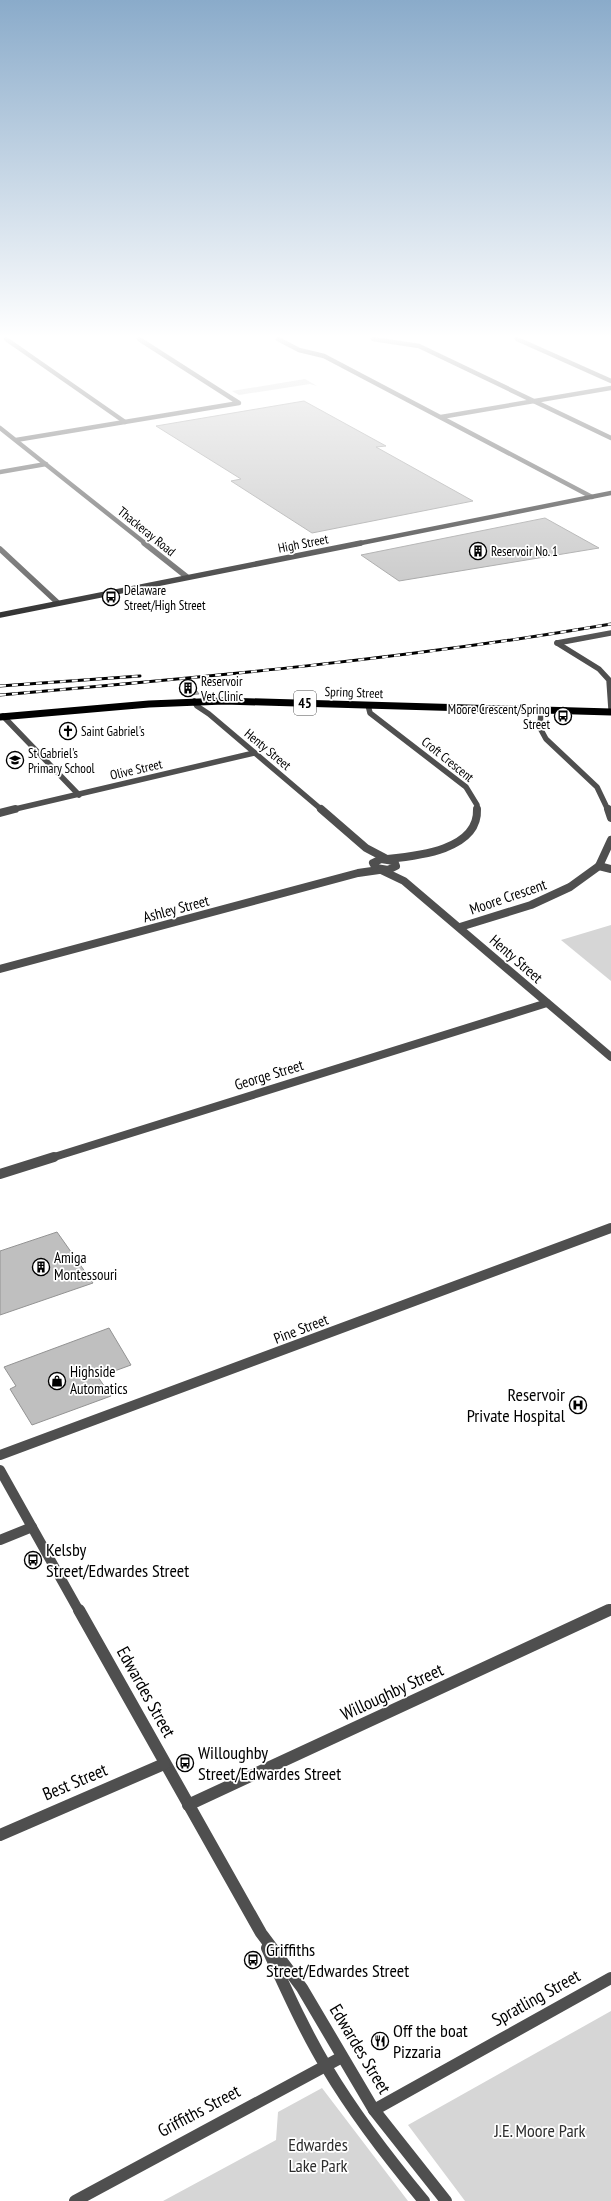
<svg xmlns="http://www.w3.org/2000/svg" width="611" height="2201" viewBox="0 0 611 2201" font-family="'PT Sans Narrow',sans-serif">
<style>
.green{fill:#d6d6d6}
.building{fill:#bfbfbf;stroke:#939393}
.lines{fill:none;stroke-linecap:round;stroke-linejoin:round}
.minor-far4{stroke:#4f4f4f;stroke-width:4.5}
.minor-far3{stroke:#4f4f4f;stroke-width:5.5}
.minor-far2{stroke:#4f4f4f;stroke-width:8}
.minor-far1{stroke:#4f4f4f;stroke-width:10}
.minor{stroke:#4f4f4f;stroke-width:12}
.tertiary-far3{stroke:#4f4f4f;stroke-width:5.5}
.tertiary-far2{stroke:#4f4f4f;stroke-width:8}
.tertiary-far1{stroke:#4f4f4f;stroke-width:10}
.tertiary{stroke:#4f4f4f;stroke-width:12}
.secondary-far1{stroke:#1c1c1c;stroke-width:4.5}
.secondary{stroke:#1c1c1c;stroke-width:5.5}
.primary{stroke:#000;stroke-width:7}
.rail-casing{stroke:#000;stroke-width:3}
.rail{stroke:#fff;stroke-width:2;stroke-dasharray:6;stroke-linecap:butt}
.labels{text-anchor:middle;stroke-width:3.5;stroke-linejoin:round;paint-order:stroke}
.far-street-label{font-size:13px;fill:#000;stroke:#fff}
.far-poi-label{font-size:13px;fill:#000;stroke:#fff;text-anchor:start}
.shield{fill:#fff;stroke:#4c4c4c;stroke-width:1}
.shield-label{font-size:14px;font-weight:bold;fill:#000}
.street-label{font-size:15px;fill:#000;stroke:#fff}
.poi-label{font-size:15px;fill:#000;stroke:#fff;text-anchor:start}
.near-poi-label{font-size:18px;fill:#000;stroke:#fff;text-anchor:start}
.near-street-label{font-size:18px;fill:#000;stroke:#fff}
.near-park-label{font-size:18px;fill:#2d2d2d;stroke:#fff}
</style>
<rect width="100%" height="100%" fill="#fff"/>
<!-- green -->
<g class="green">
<polygon points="305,379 317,386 310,384 239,395 232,391"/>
<polygon points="611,925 611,981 561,940"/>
<polygon points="611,2011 611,2201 465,2201 408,2125"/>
<polygon points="322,2088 408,2201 163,2201 276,2140 278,2112"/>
</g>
<!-- building -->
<g class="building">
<polygon points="304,401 386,446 376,447 473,501 312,533 231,481 241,479 156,426"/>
<polygon points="545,518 599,548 399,581 361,555"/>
<polygon points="191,683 199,694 182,695 180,684"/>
<polygon points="57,1232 93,1283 0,1315 0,1251"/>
<polygon points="109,1328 131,1365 98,1377 111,1396 32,1425 10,1389 16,1386 4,1367"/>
</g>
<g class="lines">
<!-- minor-far4 -->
<g class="minor-far4">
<polyline points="6,339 125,422"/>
<polyline points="278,339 299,350 324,356 592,497"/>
<polyline points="373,339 419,346 611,438"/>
<polyline points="517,339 611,381"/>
<polyline points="441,417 611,388"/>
<polyline points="0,428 146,544"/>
<polyline points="16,440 239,403 139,339"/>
<polyline points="0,472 46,464"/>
</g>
<!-- minor-far3 -->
<g class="minor-far3">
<polyline points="144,543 187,577"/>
<polyline points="0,549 58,603"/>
<polyline points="557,643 599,669 609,680 611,709"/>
<polyline points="557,643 611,633"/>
<polyline points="368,705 370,713 466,787 477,805 477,810"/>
<polyline points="541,710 540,728 546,739 597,787 608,810"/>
<polyline points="3,716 79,795"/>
<polyline points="11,810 254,753"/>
</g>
<!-- minor-far2 -->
<g class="minor-far2">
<polyline points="608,809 611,818"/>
<polyline points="0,813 15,809"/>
<path d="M387,859C417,856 479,850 477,809"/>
<polyline points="599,866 611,869"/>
<polyline points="460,927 531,905 570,887 599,866 611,840"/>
<polyline points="0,969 358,873 379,870"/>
<polyline points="51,1158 547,1003"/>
</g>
<!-- minor-far1 -->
<g class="minor-far1">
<polyline points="0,1174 54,1157"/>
<polyline points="0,1455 611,1228"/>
<polyline points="0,1540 32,1527"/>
</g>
<!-- minor -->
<g class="minor">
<polyline points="374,2110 611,1978"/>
<polyline points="75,2201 342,2057"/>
</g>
<!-- tertiary-far3 -->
<polyline class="tertiary-far3" points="194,701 197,706 209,714 322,810"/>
<!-- tertiary-far2 -->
<g class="tertiary-far2">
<polyline points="321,809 366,848 385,858"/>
<polygon points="381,859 394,861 396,866 388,870 376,868 373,863"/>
<polyline points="381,870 404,881 611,1057"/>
</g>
<!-- tertiary-far1 -->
<g class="tertiary-far1">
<polyline points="0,1470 79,1611"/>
<polyline points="607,1611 611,1609"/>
</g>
<!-- tertiary -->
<g class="tertiary">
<polyline points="79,1610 261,1933 302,1988 374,2110 446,2201"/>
<polyline points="188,1805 609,1610"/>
<polyline points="0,1835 164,1764"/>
<path d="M267,1948C286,1989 304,2030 327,2068C355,2115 389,2159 424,2201"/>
</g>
<!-- secondary-far1 -->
<polyline class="secondary-far1" points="356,544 611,493"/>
<!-- secondary -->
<polyline class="secondary" points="0,615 361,543"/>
<!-- primary -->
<polyline class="primary" points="0,717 149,704 224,701 611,712"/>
<!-- rail casing -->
<g class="rail-casing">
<g id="rail">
<polyline points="0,686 140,676"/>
<path d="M0,695C205,677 409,659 611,624"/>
</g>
</g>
<!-- rail -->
<use href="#rail" class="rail"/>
</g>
<!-- sky -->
<linearGradient id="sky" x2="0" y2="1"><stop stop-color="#8aabca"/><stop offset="0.52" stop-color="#fff"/><stop offset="1" stop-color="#fff" stop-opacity="0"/></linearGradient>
<rect width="611" height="647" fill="url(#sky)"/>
<!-- icons -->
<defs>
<g id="building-ring" transform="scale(0.9)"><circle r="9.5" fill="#fff" stroke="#000" stroke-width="1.5"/><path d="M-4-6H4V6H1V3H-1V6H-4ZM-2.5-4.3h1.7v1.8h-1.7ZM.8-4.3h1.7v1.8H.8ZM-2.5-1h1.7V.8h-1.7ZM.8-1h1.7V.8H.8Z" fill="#000"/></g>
<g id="bus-ring" transform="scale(0.9)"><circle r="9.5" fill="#fff" stroke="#000" stroke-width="1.5"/><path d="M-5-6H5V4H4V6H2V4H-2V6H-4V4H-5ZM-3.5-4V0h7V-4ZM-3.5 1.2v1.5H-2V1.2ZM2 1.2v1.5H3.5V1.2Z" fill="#000"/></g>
<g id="church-ring" transform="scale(0.9)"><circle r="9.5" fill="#fff" stroke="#000" stroke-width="1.5"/><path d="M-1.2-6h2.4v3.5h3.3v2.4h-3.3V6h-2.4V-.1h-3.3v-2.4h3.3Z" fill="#000"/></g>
<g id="school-ring" transform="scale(0.9)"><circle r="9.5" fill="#fff" stroke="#000" stroke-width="1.5"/><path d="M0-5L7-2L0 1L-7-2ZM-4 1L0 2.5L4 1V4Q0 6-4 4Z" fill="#000"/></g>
<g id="shop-ring" transform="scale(0.9)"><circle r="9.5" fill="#fff" stroke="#000" stroke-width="1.5"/><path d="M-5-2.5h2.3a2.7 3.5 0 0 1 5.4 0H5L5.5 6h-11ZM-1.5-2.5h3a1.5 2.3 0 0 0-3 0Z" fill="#000"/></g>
<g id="hospital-ring" transform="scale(0.9)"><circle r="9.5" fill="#fff" stroke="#000" stroke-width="1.5"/><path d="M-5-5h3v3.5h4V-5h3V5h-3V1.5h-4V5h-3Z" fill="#000"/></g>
<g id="restaurant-ring" transform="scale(0.9)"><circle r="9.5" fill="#fff" stroke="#000" stroke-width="1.5"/><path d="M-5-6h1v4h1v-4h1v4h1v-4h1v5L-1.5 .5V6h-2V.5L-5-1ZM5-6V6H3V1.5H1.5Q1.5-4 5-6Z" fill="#000"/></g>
</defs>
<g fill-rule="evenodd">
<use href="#building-ring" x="478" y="551"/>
<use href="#bus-ring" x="111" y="597"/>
<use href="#building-ring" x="188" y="688"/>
<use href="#bus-ring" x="563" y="716"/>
<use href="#church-ring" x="68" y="731"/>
<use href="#school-ring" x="15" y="760"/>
<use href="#building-ring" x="41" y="1267"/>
<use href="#shop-ring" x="57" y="1381"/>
<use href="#hospital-ring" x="578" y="1405"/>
<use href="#bus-ring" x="33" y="1560"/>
<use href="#bus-ring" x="185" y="1763"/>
<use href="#bus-ring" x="253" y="1960"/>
<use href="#restaurant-ring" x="380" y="2041"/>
</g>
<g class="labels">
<!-- far-street labels -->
<g class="far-street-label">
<text transform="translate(147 531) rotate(39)" y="5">Thackeray Road</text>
<text transform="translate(303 543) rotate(-11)" y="5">High Street</text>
<text transform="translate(354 692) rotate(2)" y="5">Spring Street</text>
<text transform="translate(268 749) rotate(40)" y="5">Henty Street</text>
<text transform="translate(448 759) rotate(39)" y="5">Croft Crescent</text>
<text transform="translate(136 769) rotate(-13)" y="5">Olive Street</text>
</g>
<!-- far-poi labels -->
<g class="far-poi-label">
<text x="491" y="556">Reservoir No. 1</text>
<text x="124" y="595">Delaware<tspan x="124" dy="15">Street/High Street</tspan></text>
<text x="201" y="686">Reservoir<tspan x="201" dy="15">Vet Clinic</tspan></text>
<text x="550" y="714" text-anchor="end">Moore Crescent/Spring<tspan x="550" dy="15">Street</tspan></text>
<text x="81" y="736">Saint Gabriel's</text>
<text x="28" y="758">St Gabriel's<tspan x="28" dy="15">Primary School</tspan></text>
</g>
<!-- shield labels -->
<rect class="shield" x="294" y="691" width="22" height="24" rx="3"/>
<g class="shield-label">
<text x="305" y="708">45</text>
</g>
<!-- street labels -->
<g class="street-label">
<text transform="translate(508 897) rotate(-19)" y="5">Moore Crescent</text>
<text transform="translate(176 909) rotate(-15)" y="5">Ashley Street</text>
<text transform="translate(516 959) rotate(41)" y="5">Henty Street</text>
<text transform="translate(269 1075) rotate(-17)" y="5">George Street</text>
<text transform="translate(301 1329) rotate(-21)" y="5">Pine Street</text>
</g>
<!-- poi labels -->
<g class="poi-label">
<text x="54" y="1263">Amiga<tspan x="54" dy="17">Montessouri</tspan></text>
<text x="70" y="1377">Highside<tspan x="70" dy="17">Automatics</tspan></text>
</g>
<!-- near-poi labels -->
<g class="near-poi-label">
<text x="565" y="1401" text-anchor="end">Reservoir<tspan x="565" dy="21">Private Hospital</tspan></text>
<text x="46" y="1556">Kelsby<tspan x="46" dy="21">Street/Edwardes Street</tspan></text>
<text x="198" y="1759">Willoughby<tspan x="198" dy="21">Street/Edwardes Street</tspan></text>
<text x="266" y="1956">Griffiths<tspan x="266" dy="21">Street/Edwardes Street</tspan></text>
<text x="393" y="2037">Off the boat<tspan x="393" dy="21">Pizzaria</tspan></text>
</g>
<!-- near-street labels -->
<g class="near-street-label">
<text transform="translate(146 1692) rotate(61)" y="6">Edwardes Street</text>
<text transform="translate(392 1692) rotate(-25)" y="6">Willoughby Street</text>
<text transform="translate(75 1782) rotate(-23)" y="6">Best Street</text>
<text transform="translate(536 1998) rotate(-29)" y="6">Spratling Street</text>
<text transform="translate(360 2049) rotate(59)" y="6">Edwardes Street</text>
<text transform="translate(199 2111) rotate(-28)" y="6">Griffiths Street</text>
</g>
<!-- near-park labels -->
<g class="near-park-label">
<text x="540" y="2137">J.E. Moore Park</text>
<text x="318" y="2151">Edwardes<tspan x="318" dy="21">Lake Park</tspan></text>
</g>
</g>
</svg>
